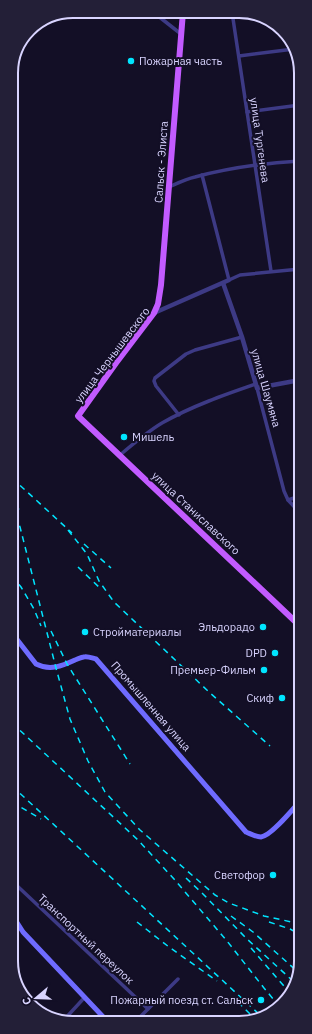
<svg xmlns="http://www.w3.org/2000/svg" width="312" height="1034" viewBox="0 0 312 1034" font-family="'IBM Plex Sans',sans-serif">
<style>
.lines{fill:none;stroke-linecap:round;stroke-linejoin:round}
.minor{stroke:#3d3a85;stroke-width:3.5}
.tertiary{stroke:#3d3a85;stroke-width:4.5}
.secondary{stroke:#6f6bff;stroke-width:5}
.primary{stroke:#c25bff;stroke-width:6}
.rail{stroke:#00e5ff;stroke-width:1.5;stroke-dasharray:6 5;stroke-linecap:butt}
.poi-dot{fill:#00e5ff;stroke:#130f26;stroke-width:1.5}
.labels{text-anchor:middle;stroke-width:4;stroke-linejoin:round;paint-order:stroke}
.poi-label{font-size:11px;fill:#d9d4ff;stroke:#130f26;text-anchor:end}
.street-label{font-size:11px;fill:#d9d4ff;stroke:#130f26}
.rim{fill:none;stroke:#d9d4ff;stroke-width:2}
</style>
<rect width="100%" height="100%" fill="#130f26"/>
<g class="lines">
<!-- minor -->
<g class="minor">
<polyline points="153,12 181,34"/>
<polyline points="232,12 271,271"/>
<polyline points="239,56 294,49"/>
<polyline points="247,112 300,105"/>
<polyline points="202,175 229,280 240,275 300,269"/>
<path d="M169,187C178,183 186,179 195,177C229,168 265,163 300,161"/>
<polyline points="257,388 284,491 288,500 300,513"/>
<polyline points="179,415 156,386 154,381 155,378 186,354 195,350 242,337"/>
<path d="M120,455C133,444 147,432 162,423C192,406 224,395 256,384"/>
<polyline points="288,500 300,496"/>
<polyline points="12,881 148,1009"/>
<polyline points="12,939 13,935 19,926"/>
<polyline points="62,1022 85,997"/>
<polyline points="135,1022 178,979"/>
</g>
<!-- tertiary -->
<g class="tertiary">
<polyline points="223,283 242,337 257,388 300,380"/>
<polyline points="154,313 229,280"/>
</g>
<!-- secondary -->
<g class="secondary">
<path d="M12,633L36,664C50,671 62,666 75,660C78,659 81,657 84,657C87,656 92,658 96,659L246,832C251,834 256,837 261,837C271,836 293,809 301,800"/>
<polyline points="12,909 16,921 23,932 108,1022"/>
</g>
<!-- primary -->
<polyline class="primary" points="183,12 161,285 158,304 154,313 116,363 78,416 300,626"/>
<!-- rail -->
<g class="rail">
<polyline points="12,478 72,533"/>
<polyline points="12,494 19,510"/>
<polyline points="12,505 20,527 56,668 70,719 88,761 105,792 140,830 215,895 229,903 264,916 301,924"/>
<polyline points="68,530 87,554 99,581 114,602 209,692 270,746"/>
<polyline points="84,544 111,568"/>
<polyline points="78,567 101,589"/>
<polyline points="12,576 21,587 34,609 41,626"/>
<polyline points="51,631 67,664 130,764"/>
<polyline points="12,723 138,840 174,879 227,941 264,988 279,1006"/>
<polyline points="12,786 261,1016"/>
<polyline points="12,802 41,819"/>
<polyline points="186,878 203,894 247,939 294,982"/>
<polyline points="231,916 253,932 298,972"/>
<polyline points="137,922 169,947 217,981"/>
<polyline points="269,922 290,929 301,935"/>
<polyline points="251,948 289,992"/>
<polyline points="238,1002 255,1019"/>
</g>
</g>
<!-- markers -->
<g class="poi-dot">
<circle cx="131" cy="61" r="4"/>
<circle cx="124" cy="437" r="4"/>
<circle cx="263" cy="627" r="4"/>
<circle cx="85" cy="632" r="4"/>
<circle cx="275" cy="653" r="4"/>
<circle cx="264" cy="670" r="4"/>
<circle cx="282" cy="698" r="4"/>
<circle cx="273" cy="875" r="4"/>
<circle cx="261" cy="1000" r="4"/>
</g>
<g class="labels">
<!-- poi labels -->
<g class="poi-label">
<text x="139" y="65" text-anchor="start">Пожарная часть</text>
<text x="132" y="441" text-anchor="start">Мишель</text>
<text x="255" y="631">Эльдорадо</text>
<text x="93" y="636" text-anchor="start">Стройматериалы</text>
<text x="267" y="657">DPD</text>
<text x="256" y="674">Премьер-Фильм</text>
<text x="274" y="702">Скиф</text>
<text x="265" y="879">Светофор</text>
<text x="253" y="1004">Пожарный поезд ст. Сальск</text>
</g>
<!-- street labels -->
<g class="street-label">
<text transform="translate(260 140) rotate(82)" y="4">улица Тургенева</text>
<text transform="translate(161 162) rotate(-86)" y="4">Сальск - Элиста</text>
<text transform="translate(112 355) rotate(-53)" y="4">улица Чернышевского</text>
<text transform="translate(266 388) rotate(74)" y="4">улица Шаумяна</text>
<text transform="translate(196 513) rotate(43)" y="4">улица Станиславского</text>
<text transform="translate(151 706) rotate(49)" y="4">Промышленная улица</text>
<text transform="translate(86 939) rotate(43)" y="4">Транспортный переулок</text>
</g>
</g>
<!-- crop -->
<path d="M0 0H312V1034H0ZM73 18H239A55 55 0 0 1 294 73V961A55 55 0 0 1 239 1016H73A55 55 0 0 1 18 961V73A55 55 0 0 1 73 18Z" fill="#231f37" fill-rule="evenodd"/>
<path class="rim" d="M73 18H239A55 55 0 0 1 294 73V961A55 55 0 0 1 239 1016H73A55 55 0 0 1 18 961V73A55 55 0 0 1 73 18Z"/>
<!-- north arrow -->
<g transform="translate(36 998) rotate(251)" stroke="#130f26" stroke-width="3" paint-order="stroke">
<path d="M0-3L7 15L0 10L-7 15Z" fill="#d9d4ff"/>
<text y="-6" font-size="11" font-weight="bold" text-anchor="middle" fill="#d9d4ff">С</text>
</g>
</svg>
